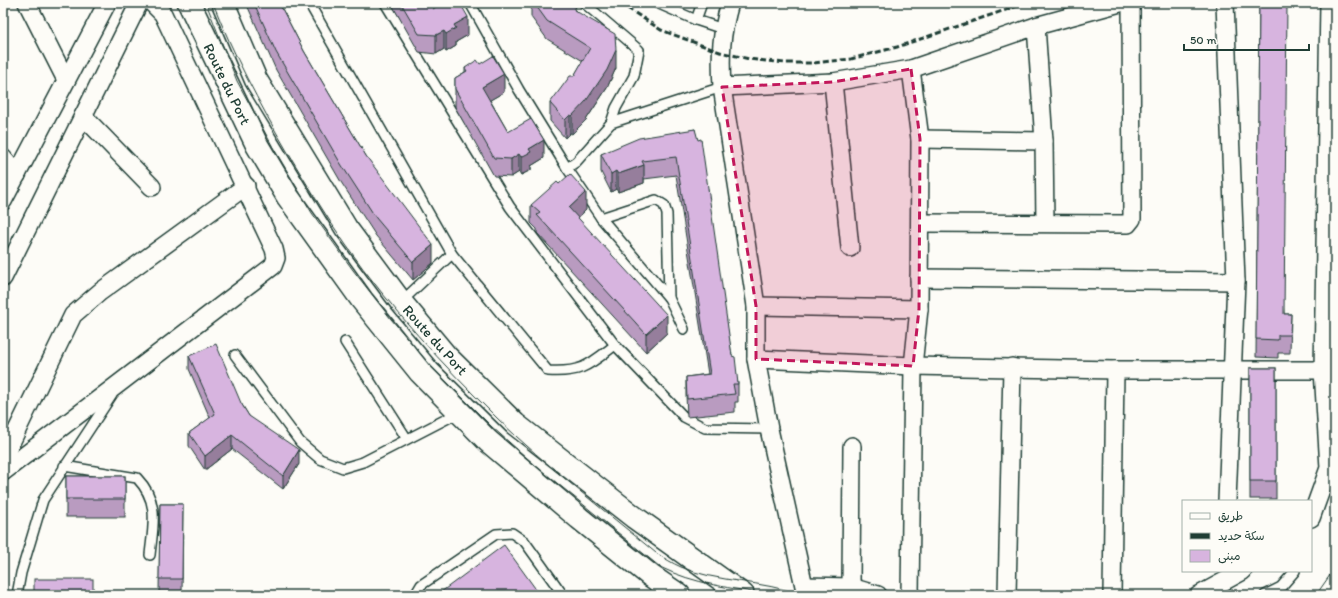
<svg xmlns="http://www.w3.org/2000/svg" width="1338" height="598" viewBox="0 0 1338 598" font-family="Itim,'Playpen Sans Arabic',sans-serif">
<style>
.lines{fill:none;stroke-linecap:round;stroke-linejoin:round}
.lane-casing{stroke:#1f3d34;stroke-width:12}
.street-casing{stroke:#1f3d34;stroke-width:20}
.secondary-casing{stroke:#1f3d34;stroke-width:25}
.lane{stroke:#fdfcf7;stroke-width:9}
.street{stroke:#fdfcf7;stroke-width:17}
.secondary{stroke:#fdfcf7;stroke-width:22}
.tram{stroke:#1f3d34;stroke-width:1}
.rail{stroke:#1f3d34;stroke-width:3;stroke-dasharray:6 3;stroke-linecap:butt}
.wall{fill:#b99bc0;stroke:#1f3d34}
.shaded-wall{fill:#967e9c;stroke:#1f3d34}
.building{fill:#d7b4df;stroke:#1f3d34}
.marked{fill:#c2185b;fill-opacity:0.2;stroke:#c2185b;stroke-width:3;stroke-dasharray:8 5;stroke-linejoin:round}
.labels{text-anchor:middle;stroke-width:4;stroke-linejoin:round;paint-order:stroke}
.street-label{font-size:15px;fill:#1f3d34;stroke:#fdfcf7}
</style>
<rect width="100%" height="100%" fill="#fdfcf7"/>
<filter id="ink" filterUnits="userSpaceOnUse"><feTurbulence type="fractalNoise" baseFrequency=".025" numOctaves="2"/><feDisplacementMap in="SourceGraphic" scale="8" xChannelSelector="R" yChannelSelector="G"/><feConvolveMatrix kernelMatrix="1 2 1 2 8 2 1 2 1" color-interpolation-filters="sRGB"/></filter>
<g filter="url(#ink)">
<g class="lines">
<!-- lane casing -->
<g class="lane-casing">
<g id="lane">
<path d="M309,3L452,254L548,371C582,373 589,365 615,345"/>
<polyline points="385,3 510,207 615,345 684,417 705,428 769,429"/>
<polyline points="470,3 519,90 567,168 601,218 669,298 684,329"/>
<polyline points="584,3 639,50 634,76 616,108 611,123"/>
<polyline points="657,3 696,20 723,29"/>
<polyline points="696,20 702,3"/>
<polyline points="567,168 576,162 611,123 722,87"/>
<polyline points="601,218 656,200 664,205 667,214 669,298"/>
<polyline points="401,302 452,254"/>
<polyline points="345,342 407,439"/>
<polyline points="235,355 300,442 320,459 343,468 363,462 460,412"/>
<path d="M64,466L137,478C160,502 153,525 150,555"/>
<polyline points="17,595 21,573 43,500 112,395"/>
<polyline points="415,595 421,585 496,534 512,533 525,542 563,595"/>
<polyline points="1265,595 1281,587 1295,571"/>
</g>
</g>
<!-- street casing -->
<g class="street-casing">
<g id="street">
<polyline points="27,3 66,80"/>
<path d="M730,3C721,34 720,54 722,87L756,306V359L769,429L806,595"/>
<polyline points="1225,3 1236,281 1227,501"/>
<polyline points="1036,26 1044,141 1045,223"/>
<polyline points="833,82 850,248"/>
<polyline points="722,87 833,82 911,69 1036,26 1120,3"/>
<polyline points="83,116 152,187"/>
<polyline points="920,139 1044,141"/>
<polyline points="3,158 17,175"/>
<polyline points="3,201 107,3"/>
<polyline points="920,223 1128,224 1132,219 1131,3"/>
<polyline points="3,278 139,3"/>
<polyline points="919,278 1236,281"/>
<polyline points="756,306 919,309"/>
<polyline points="756,359 913,366 1115,370 1323,370"/>
<polyline points="3,459 73,315 100,292 246,186"/>
<polyline points="3,472 273,266 276,258 274,249 163,14 152,3"/>
<polyline points="1311,518 1329,468 1323,370 1329,3"/>
<polyline points="805,586 851,587 878,595"/>
<polyline points="851,587 852,446"/>
<polyline points="910,595 913,366 919,309 920,139 911,69"/>
<polyline points="1007,595 1012,367"/>
<polyline points="1112,595 1115,370"/>
<polyline points="1199,595 1243,571"/>
</g>
</g>
<!-- secondary casing -->
<g class="secondary-casing">
<g id="secondary">
<polyline points="189,3 257,145 288,197 362,300 420,372 488,441 579,518 651,576 679,595"/>
<polyline points="223,3 256,80 346,228 401,302 446,356 515,424 634,517 743,595"/>
</g>
</g>
<!-- lane -->
<use href="#lane" class="lane"/>
<!-- street -->
<use href="#street" class="street"/>
<!-- secondary -->
<use href="#secondary" class="secondary"/>
<!-- tram -->
<g class="tram">
<path d="M206,3L237,81L274,149L312,213L353,270L391,319L431,366L492,427L536,466L660,567C694,584 732,588 770,595"/>
<path d="M213,3C233,54 259,103 287,151C306,183 325,215 346,245C390,308 443,365 497,418C547,467 603,509 656,553C664,558 672,563 681,567C718,583 762,580 801,595"/>
<polyline points="1316,595 1335,568"/>
<polyline points="1328,595 1335,585"/>
</g>
<!-- rail -->
<polyline class="rail" points="620,3 661,30 720,52 749,59 785,63 813,63 851,59 897,47 1026,3"/>
</g>
<!-- wall -->
<g class="wall">
<polygon points="247,3 279,3 304,51 366,156 433,263 413,280 376,236 341,182 276,70 247,5"/>
<polygon points="391,3 430,3 433,9 468,35 456,42 456,46 446,52 444,49 436,54 419,52"/>
<polygon points="520,3 529,3 525,7"/>
<polygon points="531,3 571,3 571,4 616,68 607,88 586,120 572,134 570,133 565,138 550,121 550,103 574,76 583,61 547,39 531,17"/>
<polygon points="1259,3 1284,314 1291,314 1290,353 1278,353 1278,358 1256,357"/>
<polygon points="480,64 504,92 490,100 508,132 544,158 531,166 531,170 521,175 519,172 511,177 494,176 455,107 455,78 465,72 465,68"/>
<polygon points="695,129 732,356 738,384 738,402 735,402 735,412 687,417 686,395 686,377 708,374 676,175 644,179 644,183 618,192 616,189 611,192 601,172 601,154"/>
<polygon points="531,205 586,210 578,218 667,333 646,352 537,233 537,229 531,223"/>
<polygon points="189,356 241,403 249,416 299,464 283,489 232,449 205,470 189,446 189,433 210,418 189,369"/>
<rect x="1250" y="368" width="26" height="131"/>
<rect x="66" y="476" width="59" height="41"/>
<polygon points="160,504 183,504 182,595 159,595"/>
</g>
<!-- shaded-wall -->
<g class="shaded-wall">
<polygon points="525,3 529,3 525,7"/>
<polygon points="468,17 468,35 456,42 456,46 446,52 446,34 454,25"/>
<polygon points="444,31 444,49 436,54 436,35"/>
<polygon points="616,50 616,68 607,88 586,120 572,134 572,116"/>
<polygon points="504,74 504,92 482,105 482,87"/>
<polygon points="570,115 570,133 565,138 565,120"/>
<polygon points="544,140 544,158 531,166 531,170 521,175 521,157 529,149"/>
<polygon points="519,154 519,172 511,177 511,159"/>
<polygon points="644,165 644,183 618,192 618,174"/>
<polygon points="616,171 616,189 611,192 611,174"/>
<polygon points="586,192 586,210 569,226 569,208"/>
<polygon points="433,245 433,263 413,280 413,262"/>
<polygon points="667,315 667,333 646,352 646,334"/>
<polygon points="232,435 232,449 205,470 205,456"/>
<polygon points="299,450 299,464 283,489 283,476"/>
</g>
<!-- building -->
<g class="building">
<polygon points="254,3 279,3 304,51 366,156 433,245 413,262 376,218 341,164 276,52"/>
<polygon points="401,3 430,3 433,9 442,3 460,3 468,17 454,25 456,28 446,34 444,31 436,35 419,34"/>
<polygon points="534,3 571,3 570,4 576,7 574,10 615,34 616,50 607,70 586,101 572,116 570,115 565,120 550,103 570,76 574,76 590,48 547,21"/>
<polygon points="1259,3 1287,3 1284,314 1291,314 1290,335 1278,335 1278,340 1256,339"/>
<polygon points="493,56 504,74 482,87 508,132 531,119 544,140 529,149 531,152 521,157 519,154 511,159 494,158 455,89 455,78 467,71 465,68 477,60 480,64"/>
<polygon points="695,129 698,140 701,139 732,356 735,357 738,384 733,384 735,394 687,399 686,377 710,374 676,157 642,161 644,165 618,174 616,171 611,174 601,154 639,138"/>
<polygon points="570,174 586,192 569,208 667,315 646,334 537,215 540,213 531,205 557,182 559,184"/>
<polygon points="216,344 241,403 249,416 299,450 283,476 232,435 205,456 189,433 215,414 189,356"/>
<rect x="1250" y="368" width="26" height="113"/>
<rect x="66" y="476" width="59" height="23"/>
<polygon points="160,504 183,504 182,579 159,579"/>
<polygon points="504,545 540,595 437,595"/>
<rect x="34" y="579" width="59" height="16"/>
</g>
</g>
<!-- marked area -->
<path class="marked" d="M911,69L920,139L919,309L913,366L756,359V306L722,87L833,82Z"/>
<g class="labels">
<!-- street labels -->
<g class="street-label">
<text transform="translate(227 84) rotate(64)" y="5">Route du Port</text>
<text transform="translate(435 340) rotate(48)" y="5">Route du Port</text>
</g>
</g>
<!-- margin -->
<rect width="1338" height="598" fill="none" stroke="#fdfcf7" stroke-width="16"/>
<rect x="8" y="8" width="1322" height="582" fill="none" stroke="#1f3d34" stroke-width="1.5" filter="url(#ink)"/>
<!-- legend -->
<rect x="1182" y="500" width="130" height="72" fill="#fdfcf7" stroke="#a4b0a9"/>
<rect x="1190" y="513" width="20" height="6" fill="#fdfcf7" stroke="#a4b0a9"/>
<text x="1218" y="520" font-size="12" fill="#1f3d34">طريق</text>
<rect x="1190" y="533" width="20" height="6" fill="#1f3d34" stroke="#a4b0a9"/>
<text x="1218" y="540" font-size="12" fill="#1f3d34">سكة حديد</text>
<rect x="1190" y="550" width="20" height="12" fill="#d7b4df" stroke="#a4b0a9"/>
<text x="1218" y="560" font-size="12" fill="#1f3d34">مبنى</text>
<!-- scale -->
<path d="M1184 44v6h125v-6" fill="none" stroke="#1f3d34" stroke-width="2"/>
<text x="1190" y="44" font-size="12" fill="#1f3d34" stroke="#fdfcf7" stroke-width="3" paint-order="stroke">50 m</text>
</svg>
